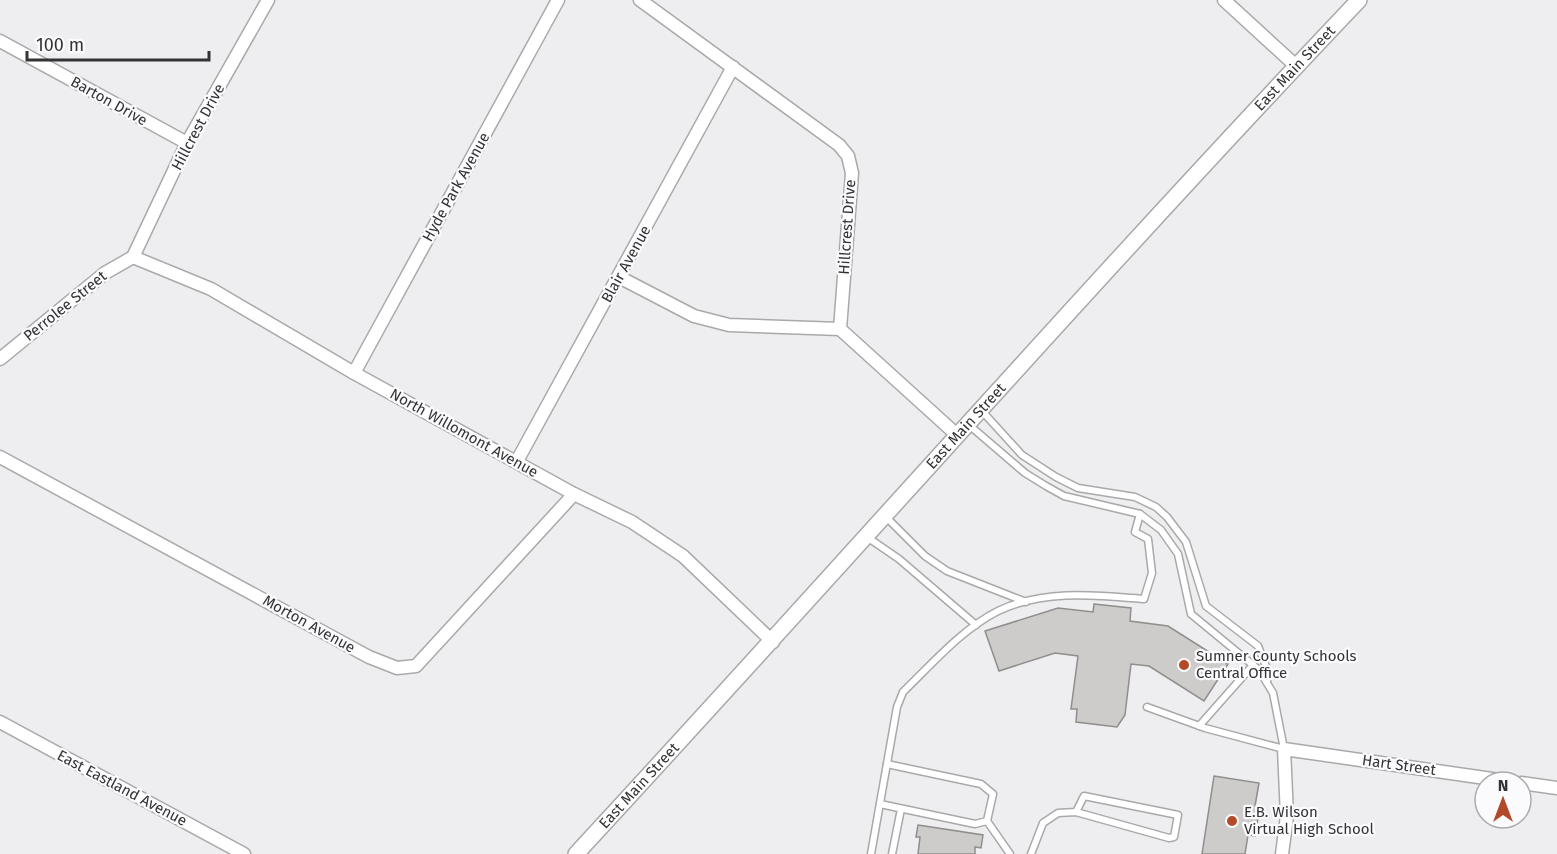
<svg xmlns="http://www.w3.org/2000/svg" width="1557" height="854" viewBox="0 0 1557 854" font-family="'Fira Sans',sans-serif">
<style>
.building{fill:#cdcccb;stroke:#8f8e8d;stroke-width:1.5}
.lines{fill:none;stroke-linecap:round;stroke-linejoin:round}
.service-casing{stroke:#a9a9aa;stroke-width:9}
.minor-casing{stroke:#a9a9aa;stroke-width:15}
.tertiary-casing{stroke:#a9a9aa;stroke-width:18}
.service{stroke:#fff;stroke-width:6}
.minor{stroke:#fff;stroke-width:12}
.tertiary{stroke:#fff;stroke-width:15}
.poi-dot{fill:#b24928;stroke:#fbfbfd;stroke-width:2}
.labels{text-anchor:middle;stroke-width:4.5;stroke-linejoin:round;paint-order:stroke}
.street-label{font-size:15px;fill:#333334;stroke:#fbfbfd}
.poi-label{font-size:15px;fill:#333334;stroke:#fbfbfd;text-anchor:start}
</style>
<rect width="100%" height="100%" fill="#eeeef0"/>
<!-- building -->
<g class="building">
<polygon points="1094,604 1131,608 1130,621 1168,626 1228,664 1204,701 1149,666 1131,664 1125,715 1117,727 1076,722 1077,709 1071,709 1078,656 1055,653 999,671 985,631 1058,608 1093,612"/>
<polygon points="1214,776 1259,783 1255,806 1260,807 1255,836 1248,835 1245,854 1202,854"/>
<polygon points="918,825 983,835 981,848 975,847 975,854 918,854 920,837 916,837"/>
</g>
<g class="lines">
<!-- service casing -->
<g class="service-casing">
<g id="service">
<polyline points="981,410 1022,455 1056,477 1078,488 1135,497 1156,507 1167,517 1186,542 1206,606 1258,646 1267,669 1267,682"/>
<polyline points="969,425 1025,473 1046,486 1064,496 1140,514 1161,530 1178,554 1191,614 1259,670 1273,693 1284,749 1205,728 1147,707"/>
<polyline points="886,517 925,556 947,571 1026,602"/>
<polyline points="867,537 899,559 976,625"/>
<polyline points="1199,726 1253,665"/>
<polyline points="880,804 975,824 987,821 993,794 981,784 887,764"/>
<polyline points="987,821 1010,854"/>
<path d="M871,854L897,707L903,692C932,664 962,629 998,611C1044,589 1096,595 1144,599L1152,573L1148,539L1135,532L1140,514"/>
<polyline points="892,854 901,809"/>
<polyline points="1031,854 1043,823 1058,813 1076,812 1169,838 1174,837 1178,815 1084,796 1076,812"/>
</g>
</g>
<!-- minor casing -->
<g class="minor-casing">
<g id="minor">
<polyline points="640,0 839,145 848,156 852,173 840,329 957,435"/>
<polyline points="1224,0 1296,66"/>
<polyline points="0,41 187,143"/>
<polyline points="133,257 211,289 354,373 574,494 632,522 683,556 773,642"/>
<polyline points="133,257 187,143 268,0"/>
<polyline points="619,277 694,316 729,325 840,329"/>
<polyline points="0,359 105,273 133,257"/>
<polyline points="354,373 558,0"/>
<polyline points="0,457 369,657 397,668 416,666 574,494"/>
<polyline points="517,461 733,67"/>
<polyline points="0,722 244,854"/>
<polyline points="1521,783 1557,788"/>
<polyline points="1282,854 1287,816 1284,749 1513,782"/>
</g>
</g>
<!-- tertiary casing -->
<g class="tertiary-casing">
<g id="tertiary">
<path id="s1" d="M576,854C838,571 1093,280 1359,0"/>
</g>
</g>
<!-- service -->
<use href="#service" class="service"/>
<!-- minor -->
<use href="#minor" class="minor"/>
<!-- tertiary -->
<use href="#tertiary" class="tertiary"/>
</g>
<!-- markers -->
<g class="poi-dot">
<circle cx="1184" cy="665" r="6"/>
<circle cx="1232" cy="821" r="6"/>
</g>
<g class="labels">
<!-- street labels -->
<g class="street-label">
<text dy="5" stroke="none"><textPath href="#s1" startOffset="1065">East Main Street</textPath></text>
<text transform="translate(109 101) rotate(29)" y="5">Barton Drive</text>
<text transform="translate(198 127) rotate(-62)" y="5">Hillcrest Drive</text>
<text transform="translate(456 187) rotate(-61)" y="5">Hyde Park Avenue</text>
<text transform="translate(847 227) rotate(-86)" y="5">Hillcrest Drive</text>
<text transform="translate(626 264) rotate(-61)" y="5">Blair Avenue</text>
<text transform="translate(65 306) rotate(-39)" y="5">Perrolee Street</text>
<text dy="5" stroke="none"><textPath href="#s1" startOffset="579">East Main Street</textPath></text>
<text transform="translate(464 433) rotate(29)" y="5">North Willomont Avenue</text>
<text transform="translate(309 624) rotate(29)" y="5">Morton Avenue</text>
<text transform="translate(1399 765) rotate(8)" y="5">Hart Street</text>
<text dy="5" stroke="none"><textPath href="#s1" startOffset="93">East Main Street</textPath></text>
<text transform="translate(122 788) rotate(28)" y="5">East Eastland Avenue</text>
</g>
<!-- poi labels -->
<g class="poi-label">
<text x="1196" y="661">Sumner County Schools<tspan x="1196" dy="17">Central Office</tspan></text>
<text x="1244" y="817">E.B. Wilson<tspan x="1244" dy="17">Virtual High School</tspan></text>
</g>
</g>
<!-- north arrow -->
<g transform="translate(1503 800)"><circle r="28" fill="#fbfbfd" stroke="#ababad" stroke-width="1.5"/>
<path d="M0-4.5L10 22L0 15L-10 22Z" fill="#b24928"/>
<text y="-9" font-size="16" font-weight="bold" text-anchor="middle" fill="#333334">N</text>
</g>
<!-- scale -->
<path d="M27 51v9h182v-9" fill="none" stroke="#333334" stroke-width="3"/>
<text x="36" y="51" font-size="18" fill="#333334" stroke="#fbfbfd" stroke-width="4.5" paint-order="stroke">100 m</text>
</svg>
